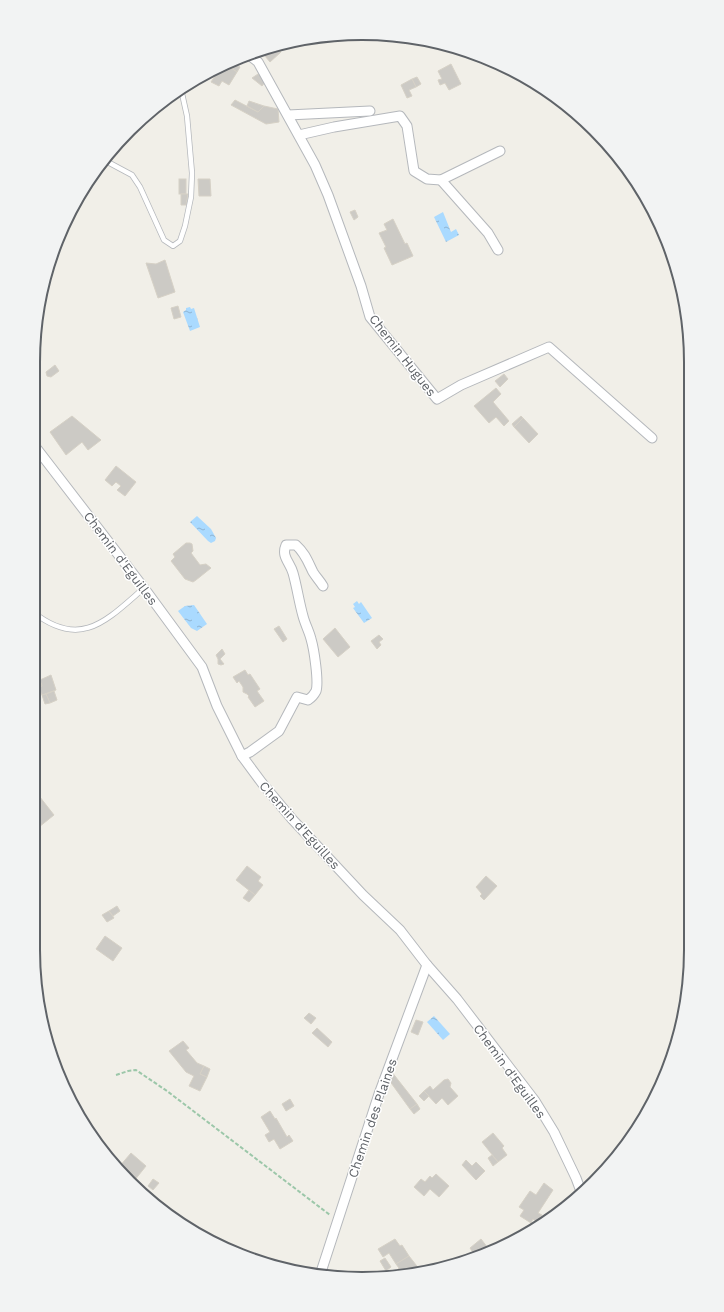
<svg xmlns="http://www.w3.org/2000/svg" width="724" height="1312" viewBox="0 0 724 1312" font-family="'Work Sans',sans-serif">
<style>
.water{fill:url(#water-ripples)}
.building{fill:#cccac5;stroke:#d6d1c6}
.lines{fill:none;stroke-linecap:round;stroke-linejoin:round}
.service-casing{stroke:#b5b8bc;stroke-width:6}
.minor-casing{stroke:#b5b8bc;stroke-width:11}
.path{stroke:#9cc7a9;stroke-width:2;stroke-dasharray:4 2;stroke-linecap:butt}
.service{stroke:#fff;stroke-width:4.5}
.minor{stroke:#fff;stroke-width:9}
.labels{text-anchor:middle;stroke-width:3;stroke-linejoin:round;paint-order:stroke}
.street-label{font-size:13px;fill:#5f6368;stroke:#fff}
.rim{fill:none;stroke:#5f6368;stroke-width:2}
</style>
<defs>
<pattern id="water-ripples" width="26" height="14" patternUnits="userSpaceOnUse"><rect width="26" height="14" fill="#aadaff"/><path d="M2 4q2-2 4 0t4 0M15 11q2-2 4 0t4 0" fill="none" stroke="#8eb4d2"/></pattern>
</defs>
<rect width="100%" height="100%" fill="#f1efe8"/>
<!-- water -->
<g class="water">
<polygon points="443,212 451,232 456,229 459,235 446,242 434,217"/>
<polygon points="190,307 191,309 194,308 200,327 190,331 183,312 186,310 186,308"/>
<polygon points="197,516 211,529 216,538 215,541 211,543 208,541 190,522"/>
<polygon points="357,601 359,604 361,602 372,618 364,623 353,608 355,607 353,604"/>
<polygon points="194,605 207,624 197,631 191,628 178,611 185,606"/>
<polygon points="434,1016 450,1034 443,1040 427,1022"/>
</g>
<!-- building -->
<g class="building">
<polygon points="274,45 275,47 277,46 281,52 270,62 265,56 268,53 264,49 268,48 270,49"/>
<polygon points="231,62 240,67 237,72 228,66"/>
<polygon points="225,64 237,72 229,85 222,81 219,86 211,82 215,76 213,75 219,66"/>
<polygon points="451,64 461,84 449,90 445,83 440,85 438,80 442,79 438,71"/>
<polygon points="258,74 266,81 262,86 252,78"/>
<polygon points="417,77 421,84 416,87 412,79"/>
<polygon points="412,79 416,87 409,90 412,96 407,98 401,85"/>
<polygon points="235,100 258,112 264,106 278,109 279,122 266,124 231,105"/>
<polygon points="249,101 264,106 258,112 247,106"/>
<rect x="179" y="179" width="7" height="15"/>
<polygon points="198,179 210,179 211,196 199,196"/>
<polygon points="181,194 188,194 186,205 181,205"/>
<polygon points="355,210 358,217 354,220 350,212"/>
<polygon points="393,219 405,244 407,243 413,256 392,265 384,248 386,247 379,233 387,230 384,224"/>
<polygon points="165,260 175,292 158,298 146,263 156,264"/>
<polygon points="178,306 181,317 174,319 171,308"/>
<polygon points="55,365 59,371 51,377 47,376 46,372"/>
<polygon points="504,374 508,379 500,387 495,381"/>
<polygon points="496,388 501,394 493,402 509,421 504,426 496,417 489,423 474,406"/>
<polygon points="72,416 101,440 88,450 82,442 66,455 50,432"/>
<polygon points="521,416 523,418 514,427 512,424"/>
<polygon points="523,418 538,434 529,443 514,427"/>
<polygon points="116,466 136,482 125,496 117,490 121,486 116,482 112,486 105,480"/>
<polygon points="186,543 190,543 192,544 193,551 191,553 200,565 206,564 211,568 196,580 193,582 185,579 171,561 175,557 173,554"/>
<polygon points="279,626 287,639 283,642 274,629"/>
<polygon points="335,628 350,647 338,657 323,639"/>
<polygon points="379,635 383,639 379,642 381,645 377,649 371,641"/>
<polygon points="222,649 225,654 220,659 224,664 221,665 218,664 218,659 216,655"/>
<polygon points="245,670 248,675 250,674 260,689 257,691 264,701 255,707 248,697 249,696 247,694 243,692 243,687 239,681 237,683 233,677"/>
<polygon points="51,675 56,690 42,695 39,688 42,686 40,680"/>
<polygon points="41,683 42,686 39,688 40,692 33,694 33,685"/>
<polygon points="54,691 57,700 50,703 46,694"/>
<polygon points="46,694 50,703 45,704 42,695"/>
<polygon points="36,792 54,815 39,827 35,820 37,819 34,815 33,816 33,794"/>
<polygon points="247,866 261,877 258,881 263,885 255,895 236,880"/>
<polygon points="486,876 497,886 484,900 480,896 482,894 476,887"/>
<polygon points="249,890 255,895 249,902 243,898"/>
<polygon points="117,906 120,911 113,916 109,911"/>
<polygon points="109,911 114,918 107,922 102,915"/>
<polygon points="105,936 122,948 113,961 96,949"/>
<polygon points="309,1013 316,1018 311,1024 304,1018"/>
<polygon points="416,1020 423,1022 418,1035 411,1032"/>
<polygon points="317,1028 332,1042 328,1047 312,1033"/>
<polygon points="183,1041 189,1048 186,1050 197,1063 204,1066 200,1074 207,1077 200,1091 189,1086 194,1076 186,1072 169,1051"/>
<polygon points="204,1066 210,1069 207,1077 200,1074"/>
<polygon points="391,1071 417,1104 410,1109 389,1080"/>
<polygon points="448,1079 451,1083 450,1087 458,1096 448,1105 442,1098 436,1104 424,1091 430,1086 433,1090 444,1080"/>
<polygon points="424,1091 429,1096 424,1101 419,1096"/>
<polygon points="290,1099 294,1106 286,1111 282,1104"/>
<polygon points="417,1104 420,1109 414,1114 410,1109"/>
<polygon points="270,1111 275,1119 276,1118 287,1137 289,1135 293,1141 280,1149 274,1139 269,1142 265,1135 270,1132 261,1117"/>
<polygon points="493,1133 504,1146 502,1148 507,1155 498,1162 482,1142"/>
<polygon points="131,1153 146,1166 134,1181 119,1167"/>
<polygon points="492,1155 498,1162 493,1166 488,1158"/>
<polygon points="466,1160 472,1166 476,1162 485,1171 476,1180 462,1165"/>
<polygon points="436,1174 449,1186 439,1197 430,1189 424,1196 414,1187 421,1179 425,1182 430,1176 432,1178"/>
<polygon points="153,1179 159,1183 153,1190 148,1186"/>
<polygon points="544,1183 553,1190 538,1213 542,1215 537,1222 533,1219 531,1223 520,1216 524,1210 519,1207 530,1191 536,1195"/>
<polygon points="395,1239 400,1246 402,1245 409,1256 396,1264 389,1253 383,1257 378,1249"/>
<polygon points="481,1239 491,1252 476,1257 470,1248"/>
<polygon points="409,1256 420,1270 400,1275 397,1270 399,1268 396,1264"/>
<polygon points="385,1258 391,1267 386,1271 380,1261"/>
</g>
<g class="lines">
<!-- service casing -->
<g class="service-casing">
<g id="service">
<polyline points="104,160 132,175 140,187 164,240 173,246 180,241 185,226 191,197 192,173 187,116 181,89"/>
<path d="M33,574C38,564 35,549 33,539"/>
<path d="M33,612C81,650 107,620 144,588"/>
</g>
</g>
<!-- minor casing -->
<g class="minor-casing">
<g id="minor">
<polyline points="249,55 258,62 315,165 328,195 361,286 370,317 437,399 461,385 549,347 652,438"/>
<polyline points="288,115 370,111"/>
<polyline points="299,135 334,127 400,116 407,126 414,171 427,179 441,180 500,151"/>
<polyline points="441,180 488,233 498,250"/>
<polyline points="34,445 144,588 202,667 217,706 242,756 262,783 292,819 363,895 400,930 427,965 457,999 535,1101 554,1132 576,1178 582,1194"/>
<path d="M242,756L250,752L279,731L297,697L308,700C311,698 314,695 316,691C319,682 314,649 311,639C309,631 305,624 303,616C299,602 297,587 293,573C290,562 281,557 286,545H296C305,553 308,562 313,572C316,577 320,581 323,586"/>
<polyline points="321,1272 379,1094 427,965"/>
</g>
</g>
<!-- path -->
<polyline class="path" points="116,1075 128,1071 136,1070 167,1091 330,1215"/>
<!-- service -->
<use href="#service" class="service"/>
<!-- minor -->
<use href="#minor" class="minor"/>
</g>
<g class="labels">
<!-- street labels -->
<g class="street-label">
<text transform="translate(403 355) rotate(52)" y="5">Chemin Hugues</text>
<text transform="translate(121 558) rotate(53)" y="5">Chemin d'Eguilles</text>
<text transform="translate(300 825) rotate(48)" y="5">Chemin d'Eguilles</text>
<text transform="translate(510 1071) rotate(54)" y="5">Chemin d'Eguilles</text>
<text transform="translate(372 1118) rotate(-71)" y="5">Chemin des Plaines</text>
</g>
</g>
<!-- crop -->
<path d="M0 0H724V1312H0ZM362 40H362A322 322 0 0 1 684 362V950A322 322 0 0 1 362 1272H362A322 322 0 0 1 40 950V362A322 322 0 0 1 362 40Z" fill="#f2f3f3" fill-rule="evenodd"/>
<path class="rim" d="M362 40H362A322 322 0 0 1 684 362V950A322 322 0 0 1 362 1272H362A322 322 0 0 1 40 950V362A322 322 0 0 1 362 40Z"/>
</svg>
